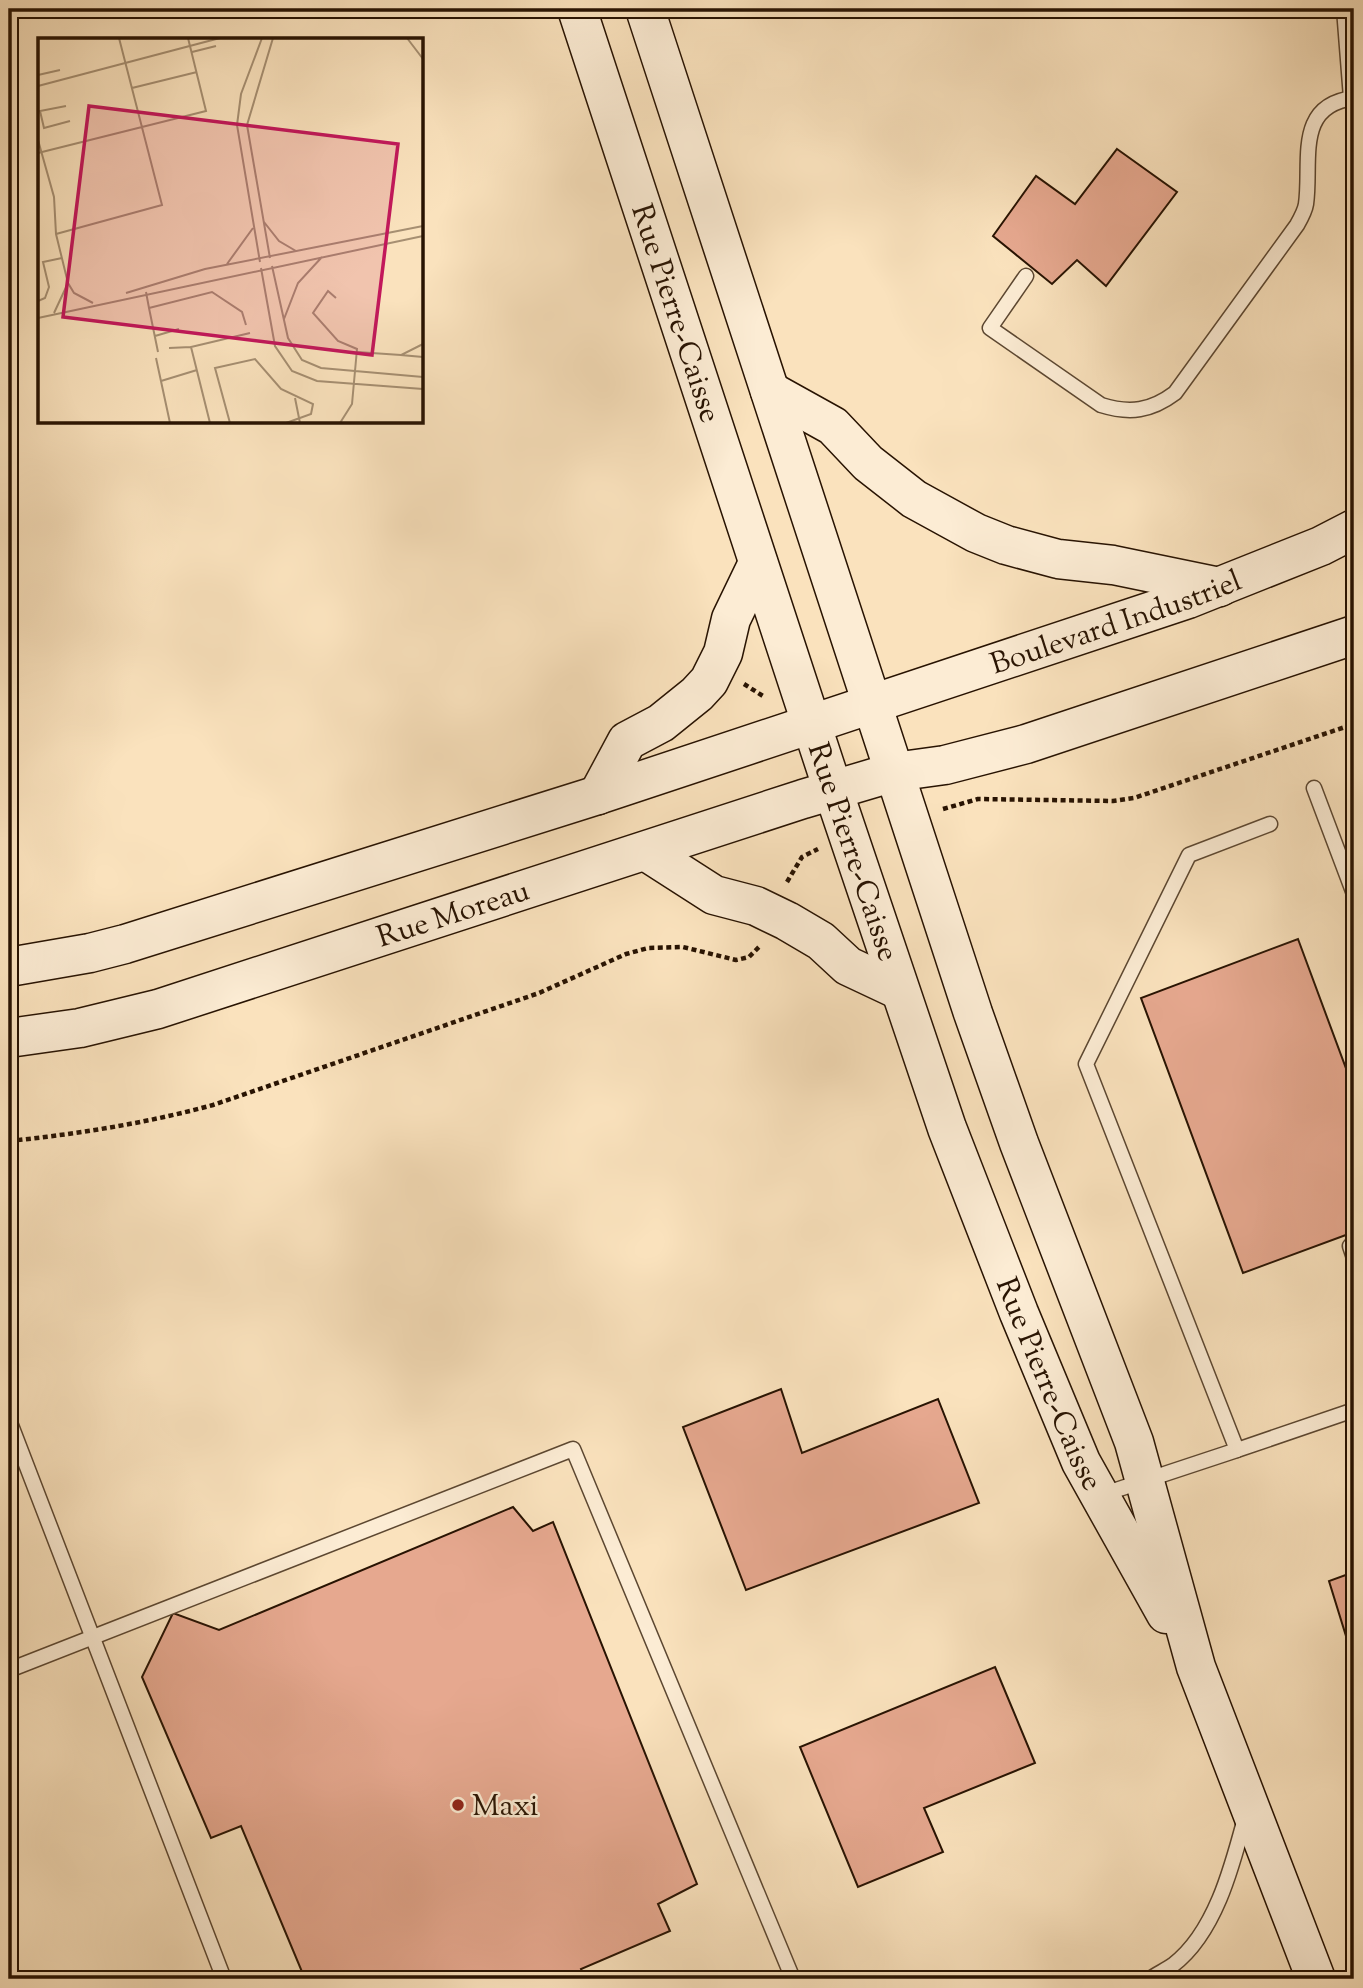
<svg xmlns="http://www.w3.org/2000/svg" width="1363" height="1988" viewBox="0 0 1363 1988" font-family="'Sorts Mill Goudy',serif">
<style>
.building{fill:#e6a88f;stroke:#281302;stroke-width:2}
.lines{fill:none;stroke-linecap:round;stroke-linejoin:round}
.lane-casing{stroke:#5c4731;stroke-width:17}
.secondary-casing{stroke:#281302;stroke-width:41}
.path{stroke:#281302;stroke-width:4.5;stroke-dasharray:5 3.5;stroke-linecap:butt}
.lane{stroke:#fcecd4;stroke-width:14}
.secondary{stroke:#fcecd4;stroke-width:38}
.poi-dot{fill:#8f2418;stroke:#fcecd4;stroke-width:2.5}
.labels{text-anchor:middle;stroke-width:5;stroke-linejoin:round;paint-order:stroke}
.street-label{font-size:30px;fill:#281302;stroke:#fcecd4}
.poi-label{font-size:30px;fill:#281302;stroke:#fcecd4;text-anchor:start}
.inset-road{fill:none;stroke:#a68f72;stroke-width:2}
.view{fill:#c2185b;fill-opacity:0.15;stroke:#c2185b;stroke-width:3.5}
.inset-edge{fill:none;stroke:#281302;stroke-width:3.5}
</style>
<rect width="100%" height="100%" fill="#fae2bd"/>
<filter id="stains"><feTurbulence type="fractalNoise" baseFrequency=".00286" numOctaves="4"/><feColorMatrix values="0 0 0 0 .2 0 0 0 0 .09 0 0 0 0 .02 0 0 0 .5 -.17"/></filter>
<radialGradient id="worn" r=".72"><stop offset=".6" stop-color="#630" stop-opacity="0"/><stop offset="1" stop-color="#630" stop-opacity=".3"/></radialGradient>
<!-- building -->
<g class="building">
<polygon points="1117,149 1177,192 1106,286 1077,260 1052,284 993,236 1036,176 1075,204"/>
<polygon points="1298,939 1354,1090 1354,1232 1243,1273 1141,998"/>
<polygon points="781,1389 802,1453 938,1399 979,1503 746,1590 683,1427"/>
<polygon points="513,1507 533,1531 553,1522 697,1884 658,1904 670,1931 581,1969 585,1979 305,1979 241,1826 211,1838 142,1677 173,1613 219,1630"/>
<polygon points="1354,1572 1354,1662 1329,1581"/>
<polygon points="995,1667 1035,1763 924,1808 943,1852 858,1887 800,1747"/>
</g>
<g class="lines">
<!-- lane casing -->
<g class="lane-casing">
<g id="lane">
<polyline points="1344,9 1351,98"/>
<path d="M1026,276L990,328L1101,405C1130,414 1151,411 1175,393L1297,225C1301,218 1305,211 1306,204C1312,162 1294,105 1354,98"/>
<polyline points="1314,788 1354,894"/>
<polyline points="1350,1246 1354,1258"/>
<polyline points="9,1420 224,1979"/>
<polyline points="1237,1450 1354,1410"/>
<polyline points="1101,1495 1237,1450 1086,1064 1189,855 1270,824"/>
<polyline points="9,1670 573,1449 793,1979"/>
<path d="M1150,1979C1157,1974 1166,1970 1173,1965C1215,1933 1232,1867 1245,1818"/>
</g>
</g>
<!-- secondary casing -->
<g class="secondary-casing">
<g id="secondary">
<path id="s1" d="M577,9L833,790L947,1128L1019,1313L1081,1462L1166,1614"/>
<polyline points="645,9 973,1013 1019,1143 1134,1442 1196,1667 1316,1979"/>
<polyline points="770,391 833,426 868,463 914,499 976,533 1006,545 1058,559 1113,565 1220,587"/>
<polyline points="598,795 627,741 661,723 697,694 709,681 723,653 731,619 758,563"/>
<polyline points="647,852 714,895 756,906 787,921 821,941 848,966 899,990"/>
<path id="s2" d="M9,967L90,953L125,944L598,795L1188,599L1321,546L1354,529"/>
<path id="s3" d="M9,1038L80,1028L158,1009L803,799L894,772L945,765L1026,744L1354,635"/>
</g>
</g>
<!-- path -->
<g class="path">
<polyline points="744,684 763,696"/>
<polyline points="943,809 978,799 1113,801 1134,798 1354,724"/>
<polyline points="787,882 802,857 818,849"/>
<path d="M9,1141C78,1134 147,1123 213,1105L539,993L626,954L648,948L683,947L736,960L749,957L760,946"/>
</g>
<!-- lane -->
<use href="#lane" class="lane"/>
<!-- secondary -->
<use href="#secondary" class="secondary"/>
</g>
<!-- markers -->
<circle class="poi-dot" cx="458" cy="1805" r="7"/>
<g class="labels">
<!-- street labels -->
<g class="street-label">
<text dy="10" stroke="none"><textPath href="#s1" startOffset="320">Rue Pierre-Caisse</textPath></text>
<text dy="10" stroke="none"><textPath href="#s2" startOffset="1160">Boulevard Industriel</textPath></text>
<text dy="10" stroke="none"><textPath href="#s1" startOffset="887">Rue Pierre-Caisse</textPath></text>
<text dy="10" stroke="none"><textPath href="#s3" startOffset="462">Rue Moreau</textPath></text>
<text dy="10" stroke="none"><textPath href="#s1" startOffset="1454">Rue Pierre-Caisse</textPath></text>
</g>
<!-- poi labels -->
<g class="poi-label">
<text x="472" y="1815">Maxi</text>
</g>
</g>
<!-- overview -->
<g transform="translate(38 38)">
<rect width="385" height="385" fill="#fae2bd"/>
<path class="inset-road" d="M369,0L385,21M154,14L178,8M0,37L22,32M0,48L182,0M94,50L159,34M28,68L2,73L6,90L32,83M0,102L16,159L18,196L30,245L36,255L55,265M0,115L168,73L150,0M226,184L241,203L258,213M18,196L124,167L81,0M232,220L209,87L235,0M222,224L199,87L203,56L224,0M189,226L215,190M234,228L250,300L264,322L283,330L385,339M223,230L237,308L254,333L279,343L385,351M108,254L111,270L174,254L204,274L208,287M88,255L167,231L385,188M298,260L290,253L275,275L300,303L319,311L314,366L302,385M0,263L7,260L11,249L5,224L24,220M111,270L120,314M16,275L30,245M0,280L385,198M246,281L260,245L284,219M117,298L141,291M385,306L363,317L385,319M131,310L153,309M319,314L363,317M118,320L132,385M123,343L159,332M257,360L262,385M172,385L153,309L212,295M192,385L177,330L217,321L243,351L275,366L273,376L248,385"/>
<path class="view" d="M51,68L360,106L334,317L25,279Z"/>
<rect width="385" height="385" class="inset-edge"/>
</g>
<!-- margin -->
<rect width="1363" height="1988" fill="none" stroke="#fae2bd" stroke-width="35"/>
<rect x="10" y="10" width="1342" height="1967" fill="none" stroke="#281302" stroke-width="3.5"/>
<rect x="18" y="18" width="1328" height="1953" fill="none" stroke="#281302" stroke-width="2"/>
<rect width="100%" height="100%" filter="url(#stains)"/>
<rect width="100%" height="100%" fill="url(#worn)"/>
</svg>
